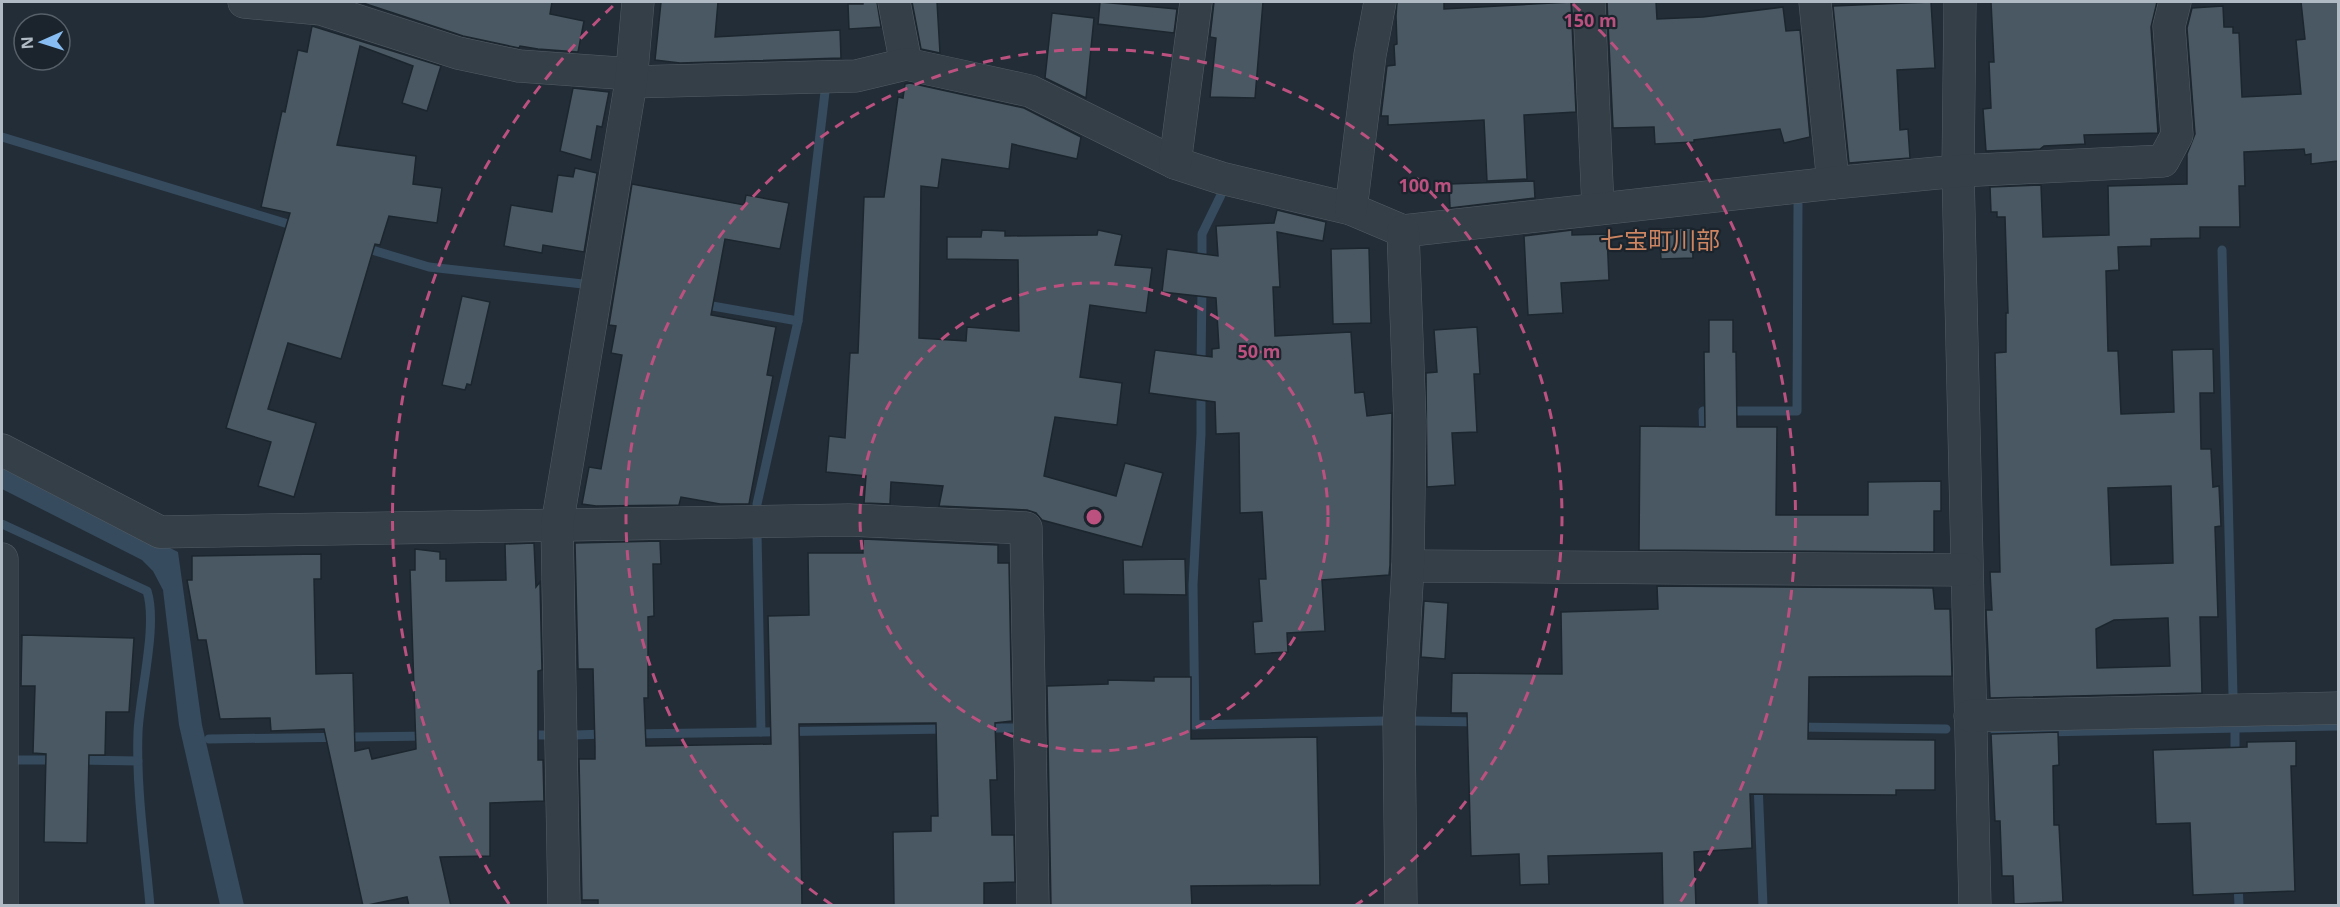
<svg xmlns="http://www.w3.org/2000/svg" width="2340" height="907" viewBox="0 0 2340 907" font-family="'Open Sans','Noto Sans JP',sans-serif">
<style>
.water{fill:#364b5e}
.lines{fill:none;stroke-linecap:round;stroke-linejoin:round}
.stream{stroke:#364b5e;stroke-width:9}
.building{fill:#4a5863;stroke:#1c262e;stroke-width:1.5;fill-rule:evenodd}
.street-casing{stroke:#535d65;stroke-width:33}
.street{stroke:#353f48;stroke-width:32}
.ring{fill:none;stroke:#bc5180;stroke-width:3;stroke-dasharray:10 8}
.labels{text-anchor:middle;stroke-width:4.5;stroke-linejoin:round;paint-order:stroke}
.quarter-label{font-size:24px;fill:#cd8461;stroke:#1b242c}
.centre{fill:#bc5180;stroke:#1b242c;stroke-width:3}
.ring-label{font-size:18px;text-anchor:middle;font-weight:bold;fill:#bc5180;stroke:#1b242c;stroke-width:4.5;stroke-linejoin:round;paint-order:stroke}
</style>
<rect width="100%" height="100%" fill="#222d37"/>
<!-- water -->
<polygon class="water" points="2,464 178,552 202,725 244,905 220,905 179,725 163,590 153,571 142,560 2,489"/>
<g class="lines">
<!-- stream -->
<g class="stream">
<polyline points="2,137 298,227"/>
<polyline points="362,247 429,267 583,284"/>
<polyline points="2222,250 2233,695"/>
<polyline points="1202,263 1202,234 1221,195"/>
<polyline points="701,304 798,321 757,504"/>
<polyline points="798,321 825,92"/>
<polyline points="1201,365 1202,286"/>
<polyline points="1704,438 1703,411 1797,411 1798,204"/>
<path d="M2,524L147,591C158,625 140,692 138,732C136,790 145,848 150,906"/>
<polyline points="757,533 761,732"/>
<polyline points="1413,721 1479,722"/>
<polyline points="1191,725 1385,721"/>
<polyline points="1195,725 1193,585 1201,434 1201,388"/>
<polyline points="1796,727 1946,729"/>
<polyline points="985,728 1016,728"/>
<polyline points="2235,728 2235,758"/>
<polyline points="1995,733 2338,726"/>
<polyline points="634,734 947,729"/>
<polyline points="526,735 548,735"/>
<polyline points="575,735 605,734"/>
<polyline points="209,739 428,736"/>
<polyline points="15,760 58,760"/>
<polyline points="78,760 138,761"/>
<polyline points="1758,783 1763,906"/>
<polyline points="2238,883 2239,906"/>
</g>
</g>
<!-- building -->
<g class="building">
<polygon points="360,2 552,2 550,14 584,21 578,52 538,49 520,46 519,48 463,36"/>
<polygon points="661,2 718,2 715,37 840,30 841,58 680,63 655,60"/>
<polygon points="863,2 877,2 881,27 849,29 848,4 863,4"/>
<polygon points="912,2 937,2 940,53 921,49"/>
<polygon points="1100,2 1177,9 1174,33 1098,24"/>
<polygon points="1214,2 1263,2 1255,98 1210,97 1216,38 1210,37"/>
<polygon points="1397,2 1444,2 1444,9 1571,2 1576,112 1524,115 1527,179 1487,181 1484,120 1388,125 1388,116 1381,116 1387,66 1395,65 1394,45 1397,44 1396,16"/>
<polygon points="1607,2 1656,2 1657,19 1703,17 1783,7 1786,31 1800,30 1810,137 1784,143 1780,129 1694,140 1694,142 1655,144 1654,127 1613,128"/>
<polygon points="1931,2 1935,68 1897,70 1900,130 1908,129 1910,158 1849,163 1833,6"/>
<polygon points="1991,2 2157,2 2151,27 2158,133 2084,135 2085,144 2044,146 2040,149 1986,151 1983,109 1991,108 1989,62 1994,62"/>
<path d="M2301,2H2338V161L2311,164V154L2305,155L2304,149L2244,152L2245,186H2239L2240,227H2200V238L2151,239V246L2118,247L2119,270L2106,271L2108,351H2118L2121,414L2174,412L2172,350L2213,349L2214,393H2200L2201,449H2211L2213,487L2219,486L2221,526L2215,527L2218,617H2200L2202,693L1990,698L1986,610H1992L1990,572H2000L1995,353L2006,352V313H2008L2005,217H1997V212H1991L1990,187L2041,185L2043,237L2109,235L2108,186L2187,184V154L2195,134L2187,28L2192,8L2223,6L2224,27H2233V33H2239L2242,97L2301,94L2296,40L2305,39ZM2171,486L2173,563L2111,565L2108,488ZM2168,618L2170,666L2097,668L2096,629L2114,620Z"/>
<polygon points="1052,13 1094,18 1086,98 1045,78"/>
<polygon points="312,26 441,66 427,111 402,103 413,66 360,46 337,145 416,156 413,184 442,188 437,223 389,216 380,245 375,244 341,359 288,343 268,409 316,423 294,497 258,486 271,442 226,428 290,213 261,207 282,111 285,112 298,50 307,52"/>
<polygon points="910,83 1024,108 1081,137 1077,159 1012,144 1009,169 942,159 938,188 921,186 919,338 966,341 967,327 1019,331 1018,260 947,259 947,237 981,237 982,230 1005,231 1005,236 1097,235 1098,230 1122,235 1115,265 1152,268 1146,313 1090,305 1080,377 1122,383 1117,425 1055,417 1044,476 1116,496 1125,463 1163,473 1142,547 1042,520 1036,513 1027,510 939,506 943,486 891,482 890,504 864,503 866,476 826,472 829,436 845,438 850,353 858,353 864,197 884,197 898,97 903,98 905,84"/>
<polygon points="573,88 609,92 602,127 597,126 591,160 560,151"/>
<polygon points="575,168 597,173 584,252 543,245 542,253 504,246 511,205 552,212 558,175 573,177"/>
<polygon points="1534,181 1535,198 1450,208 1449,184"/>
<polygon points="632,184 744,205 746,195 789,203 780,249 725,239 711,315 776,327 767,375 773,376 749,504 720,504 681,497 679,505 596,506 582,504 589,467 601,469 622,355 611,353 616,326 609,325"/>
<polygon points="1277,210 1326,222 1323,241 1277,232 1280,287 1273,287 1275,336 1351,332 1355,393 1364,392 1367,416 1392,413 1390,565 1389,575 1322,580 1325,631 1287,633 1288,652 1255,654 1253,622 1262,621 1259,579 1266,579 1262,512 1240,513 1239,433 1216,434 1215,402 1149,393 1155,350 1212,357 1212,349 1219,348 1216,298 1162,292 1167,249 1218,256 1216,226 1274,223"/>
<polygon points="1692,228 1693,258 1661,259 1659,229"/>
<polygon points="1572,230 1572,235 1607,234 1609,280 1561,283 1563,313 1528,315 1524,236"/>
<polygon points="1369,248 1371,323 1333,324 1331,249"/>
<polygon points="462,296 490,302 471,385 467,384 465,390 442,385"/>
<polygon points="1709,320 1733,320 1733,352 1736,352 1737,427 1777,427 1776,515 1868,515 1868,482 1941,481 1941,511 1934,511 1934,552 1639,550 1640,426 1705,427 1704,352 1709,352"/>
<polygon points="1477,327 1480,374 1474,374 1477,432 1452,433 1455,485 1427,487 1426,373 1437,372 1434,330"/>
<polygon points="863,539 998,545 998,563 1009,563 1012,721 995,723 997,780 990,780 992,835 1014,835 1015,882 984,883 984,906 894,906 893,832 931,831 931,816 938,816 936,723 799,724 802,906 598,906 598,900 582,900 579,759 595,759 595,747 593,669 578,669 575,543 660,541 661,564 653,564 654,616 648,617 648,698 644,698 646,746 771,744 768,616 809,615 808,553 863,553"/>
<polygon points="534,543 536,587 540,582 542,670 538,671 538,760 543,760 544,801 490,803 490,856 440,857 451,906 409,906 407,897 363,906 324,729 271,731 270,718 220,719 206,640 198,640 187,580 192,580 192,556 321,554 321,579 314,579 316,674 353,673 355,751 369,748 372,759 416,749 410,570 415,570 415,549 440,552 440,559 446,559 446,581 506,580 505,544"/>
<polygon points="1185,559 1186,595 1124,594 1123,560"/>
<polygon points="1657,586 1933,588 1935,609 1950,609 1952,676 1809,677 1808,739 1935,740 1935,790 1896,790 1896,795 1750,794 1752,848 1694,852 1696,906 1663,906 1662,853 1548,856 1549,884 1520,885 1519,854 1471,856 1467,713 1451,713 1452,673 1562,674 1561,612 1658,609"/>
<polygon points="1424,601 1448,603 1445,659 1421,657"/>
<polygon points="22,635 134,638 129,712 106,712 105,755 89,755 87,843 44,842 46,754 33,753 35,686 21,686"/>
<polygon points="1154,677 1191,677 1191,739 1317,737 1320,885 1191,886 1192,906 1051,906 1047,686 1108,684 1108,680 1154,681"/>
<polygon points="2058,732 2059,765 2053,766 2054,825 2059,825 2063,902 2014,904 2013,876 2002,876 2000,821 1995,821 1991,734"/>
<polygon points="2296,741 2296,766 2291,766 2295,891 2193,895 2190,823 2156,824 2153,750 2247,747 2247,742"/>
</g>
<g class="lines">
<!-- street casing -->
<g class="street-casing">
<g id="street">
<polyline points="244,2 321,9 458,53 519,66 632,74"/>
<polyline points="894,2 906,64"/>
<polyline points="1589,2 1598,208"/>
<polyline points="1815,2 1833,183"/>
<polyline points="1960,2 1958,171 1975,906"/>
<polyline points="631,82 856,76 906,64 1030,91 1175,163 1221,178 1351,209 1403,231 1833,183 1958,171 2163,161 2177,135 2169,26 2175,2"/>
<polyline points="1175,163 1196,2"/>
<polyline points="1351,209 1370,55 1380,2"/>
<polyline points="2,450 160,532 849,520 1026,528 1033,906"/>
<polyline points="2,559 2,906"/>
<polyline points="1408,566 1966,570"/>
<polyline points="1970,716 2338,708"/>
<polyline points="564,906 557,525 631,82 638,2"/>
<polyline points="1401,906 1399,721 1408,566 1410,421 1403,231"/>
</g>
</g>
<!-- street -->
<use href="#street" class="street"/>
</g>
<!-- distance rings -->
<g class="ring">
<circle cx="1094" cy="517" r="234"/>
<path d="M832 905A468 468 0 1 1 1356 905"/>
<path d="M509 904A702 702 0 0 1 615 4M1573 4A702 702 0 0 1 1679 904"/>
</g>
<g class="labels">
<!-- quarter labels -->
<g class="quarter-label">
<text x="1660" y="249">七宝町川部</text>
</g>
</g>
<circle cx="1094" cy="517" r="9" class="centre"/>
<g class="ring-label">
<text x="1590" y="27">150 m</text>
<text x="1425" y="192">100 m</text>
<text x="1259" y="358">50 m</text>
</g>
<!-- border -->
<rect width="2340" height="907" fill="none" stroke="#b0bac4" stroke-width="6"/>
<!-- north arrow -->
<g transform="translate(42 42) rotate(267)"><circle r="28" fill="#1b242c" stroke="#576069" stroke-width="1.5"/>
<path d="M0-4.5L10 22L0 15L-10 22Z" fill="#87bdf2"/>
<text y="-9" font-size="16" font-weight="bold" text-anchor="middle" fill="#b0bac4">N</text>
</g>
</svg>
